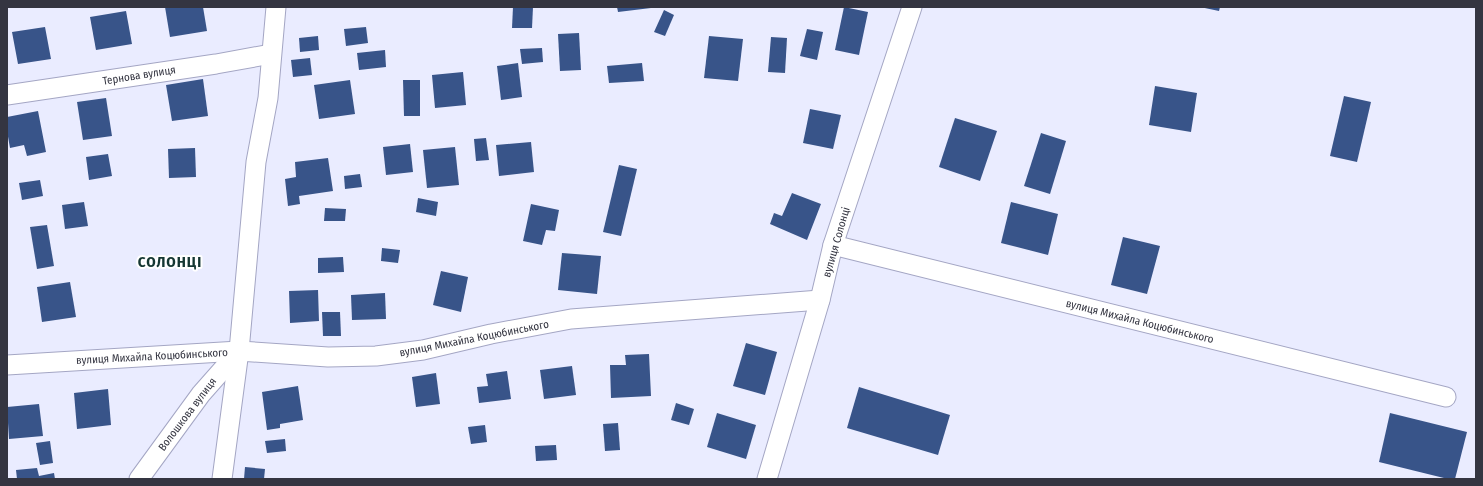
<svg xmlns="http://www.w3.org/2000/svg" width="1483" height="486" viewBox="0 0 1483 486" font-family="'Fira Sans Condensed',sans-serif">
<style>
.building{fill:#385489}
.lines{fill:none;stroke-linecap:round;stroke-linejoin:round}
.street-casing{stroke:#a4a6c4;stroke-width:21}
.street{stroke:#fff;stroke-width:19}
.labels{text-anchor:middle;stroke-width:4;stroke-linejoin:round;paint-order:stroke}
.street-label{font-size:11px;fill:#343541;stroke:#fff}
.district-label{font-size:15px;font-weight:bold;letter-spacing:1px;fill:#153733;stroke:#fff}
</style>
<rect width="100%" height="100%" fill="#eaecff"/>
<!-- building -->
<g class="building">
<polygon points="165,7 203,7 207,31 170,37"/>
<polygon points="513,7 533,7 532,28 512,28"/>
<polygon points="617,7 651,7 651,8 618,12"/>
<polygon points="844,7 868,12 859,55 835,50"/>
<polygon points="1200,7 1220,7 1219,11"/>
<polygon points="664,10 674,15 665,36 654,32"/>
<polygon points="126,11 132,44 96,50 90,17"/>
<polygon points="45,27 51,59 18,64 12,32"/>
<polygon points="366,27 368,43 346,46 344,29"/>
<polygon points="807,29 823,32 817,60 800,56"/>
<polygon points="579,33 581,70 560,71 558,34"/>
<polygon points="318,36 319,50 300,52 299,38"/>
<polygon points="709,36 743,39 738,81 704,78"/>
<polygon points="771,37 787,38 785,73 768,72"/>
<polygon points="542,48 543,62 522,64 520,49"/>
<polygon points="385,50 386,67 359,70 357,53"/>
<polygon points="310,58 312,75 293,77 291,60"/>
<polygon points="518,63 522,97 501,100 497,66"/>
<polygon points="642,63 644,81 609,83 607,66"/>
<polygon points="463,72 466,105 435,108 432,75"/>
<polygon points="203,79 208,116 172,121 166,85"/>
<polygon points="350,80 355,114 319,119 314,85"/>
<polygon points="403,80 420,80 420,116 404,116"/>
<polygon points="1155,86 1197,93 1191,132 1149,125"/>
<polygon points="1344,96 1371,102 1357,162 1330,156"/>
<polygon points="106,98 112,136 83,140 77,102"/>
<polygon points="810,109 841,115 833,149 803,143"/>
<polygon points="38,111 46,152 27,156 24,145 10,148 7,131 7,117"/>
<polygon points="955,118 997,131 980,181 939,167"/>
<polygon points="1041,133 1066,141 1050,194 1024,186"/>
<polygon points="486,138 489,160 476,161 474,139"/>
<polygon points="531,142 534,172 499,176 496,145"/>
<polygon points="410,144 413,172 386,175 383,147"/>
<polygon points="455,147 459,185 427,188 423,150"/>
<polygon points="195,148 196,177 169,178 168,149"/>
<polygon points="108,154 112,176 89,180 86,157"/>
<polygon points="328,158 333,191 299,196 300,204 288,206 285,179 296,177 295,162"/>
<polygon points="619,165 637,169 621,236 603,232"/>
<polygon points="360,174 362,187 345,189 344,176"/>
<polygon points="40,180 43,196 22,200 19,183"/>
<polygon points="792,193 821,204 807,240 770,224 774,213 782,216"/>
<polygon points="418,198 438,202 436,216 416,212"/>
<polygon points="84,202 88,226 65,229 62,205"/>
<polygon points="1011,202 1058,214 1048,255 1001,243"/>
<polygon points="531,204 559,210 555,231 546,230 542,245 523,241"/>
<polygon points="325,208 346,209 345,221 324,221"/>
<polygon points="47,225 54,266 37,269 30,227"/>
<polygon points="1123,237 1160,246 1147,294 1111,285"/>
<polygon points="382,248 400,250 398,263 381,261"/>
<polygon points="562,253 601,256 597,294 558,290"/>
<polygon points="343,257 344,272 318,273 318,258"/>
<polygon points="441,271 468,277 461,312 433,305"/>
<polygon points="70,282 76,317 42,322 37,287"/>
<polygon points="318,290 319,321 290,323 289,291"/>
<polygon points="385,293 386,319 352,320 351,295"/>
<polygon points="322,312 340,312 341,336 323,336"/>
<polygon points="746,343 777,352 765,395 733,386"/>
<polygon points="649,354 651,396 611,398 610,365 626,365 625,355"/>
<polygon points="572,366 576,395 544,399 540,370"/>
<polygon points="507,371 511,399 479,403 477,387 488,386 486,374"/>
<polygon points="436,373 440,404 416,407 412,377"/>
<polygon points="298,386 303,420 280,424 280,428 267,430 262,392"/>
<polygon points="859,387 950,415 938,455 847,428"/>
<polygon points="108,389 111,425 77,429 74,393"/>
<polygon points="676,403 694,409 689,425 671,420"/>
<polygon points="39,404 43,436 9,439 7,407"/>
<polygon points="717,413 756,425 746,459 707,447"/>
<polygon points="1390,413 1467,432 1455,479 1448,479 1379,462"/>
<polygon points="618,423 620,450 605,451 603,424"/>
<polygon points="485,425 487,442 471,444 468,427"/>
<polygon points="285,439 286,451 267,453 265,441"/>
<polygon points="50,441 53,463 40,465 36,443"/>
<polygon points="556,445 557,460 536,461 535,446"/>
<polygon points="245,467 265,469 264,479 244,479"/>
<polygon points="37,468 39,476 54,473 55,479 17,479 16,470"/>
</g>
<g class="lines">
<!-- street casing -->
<g class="street-casing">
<g id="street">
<polyline points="7,95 216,64 271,54"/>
<polyline points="833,245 1446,397"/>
<polyline points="7,365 239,351 328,357 376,356 423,350 491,334 571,319 820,300"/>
<polyline points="139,479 201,394 239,351"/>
<polyline points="222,479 239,351 256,162 268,98 276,7"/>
<polyline points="767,479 820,300 833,245 912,7"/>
</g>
</g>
<!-- street -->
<use href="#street" class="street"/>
</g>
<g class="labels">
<!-- street labels -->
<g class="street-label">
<text transform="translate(139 75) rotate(-9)" y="4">Тернова вулиця</text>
<text transform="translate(836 242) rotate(-74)" y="4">вулиця Солонці</text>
<text transform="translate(1140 321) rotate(14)" y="4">вулиця Михайла Коцюбинського</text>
<text transform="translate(474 338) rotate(-11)" y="4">вулиця Михайла Коцюбинського</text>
<text transform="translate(152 356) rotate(-3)" y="4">вулиця Михайла Коцюбинського</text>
<text transform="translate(187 414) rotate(-53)" y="4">Волошкова вулиця</text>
</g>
<!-- district labels -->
<g class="district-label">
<text x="170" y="267">СОЛОНЦІ</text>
</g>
</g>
<!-- border -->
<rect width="1483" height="486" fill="none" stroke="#343541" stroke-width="16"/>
</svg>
